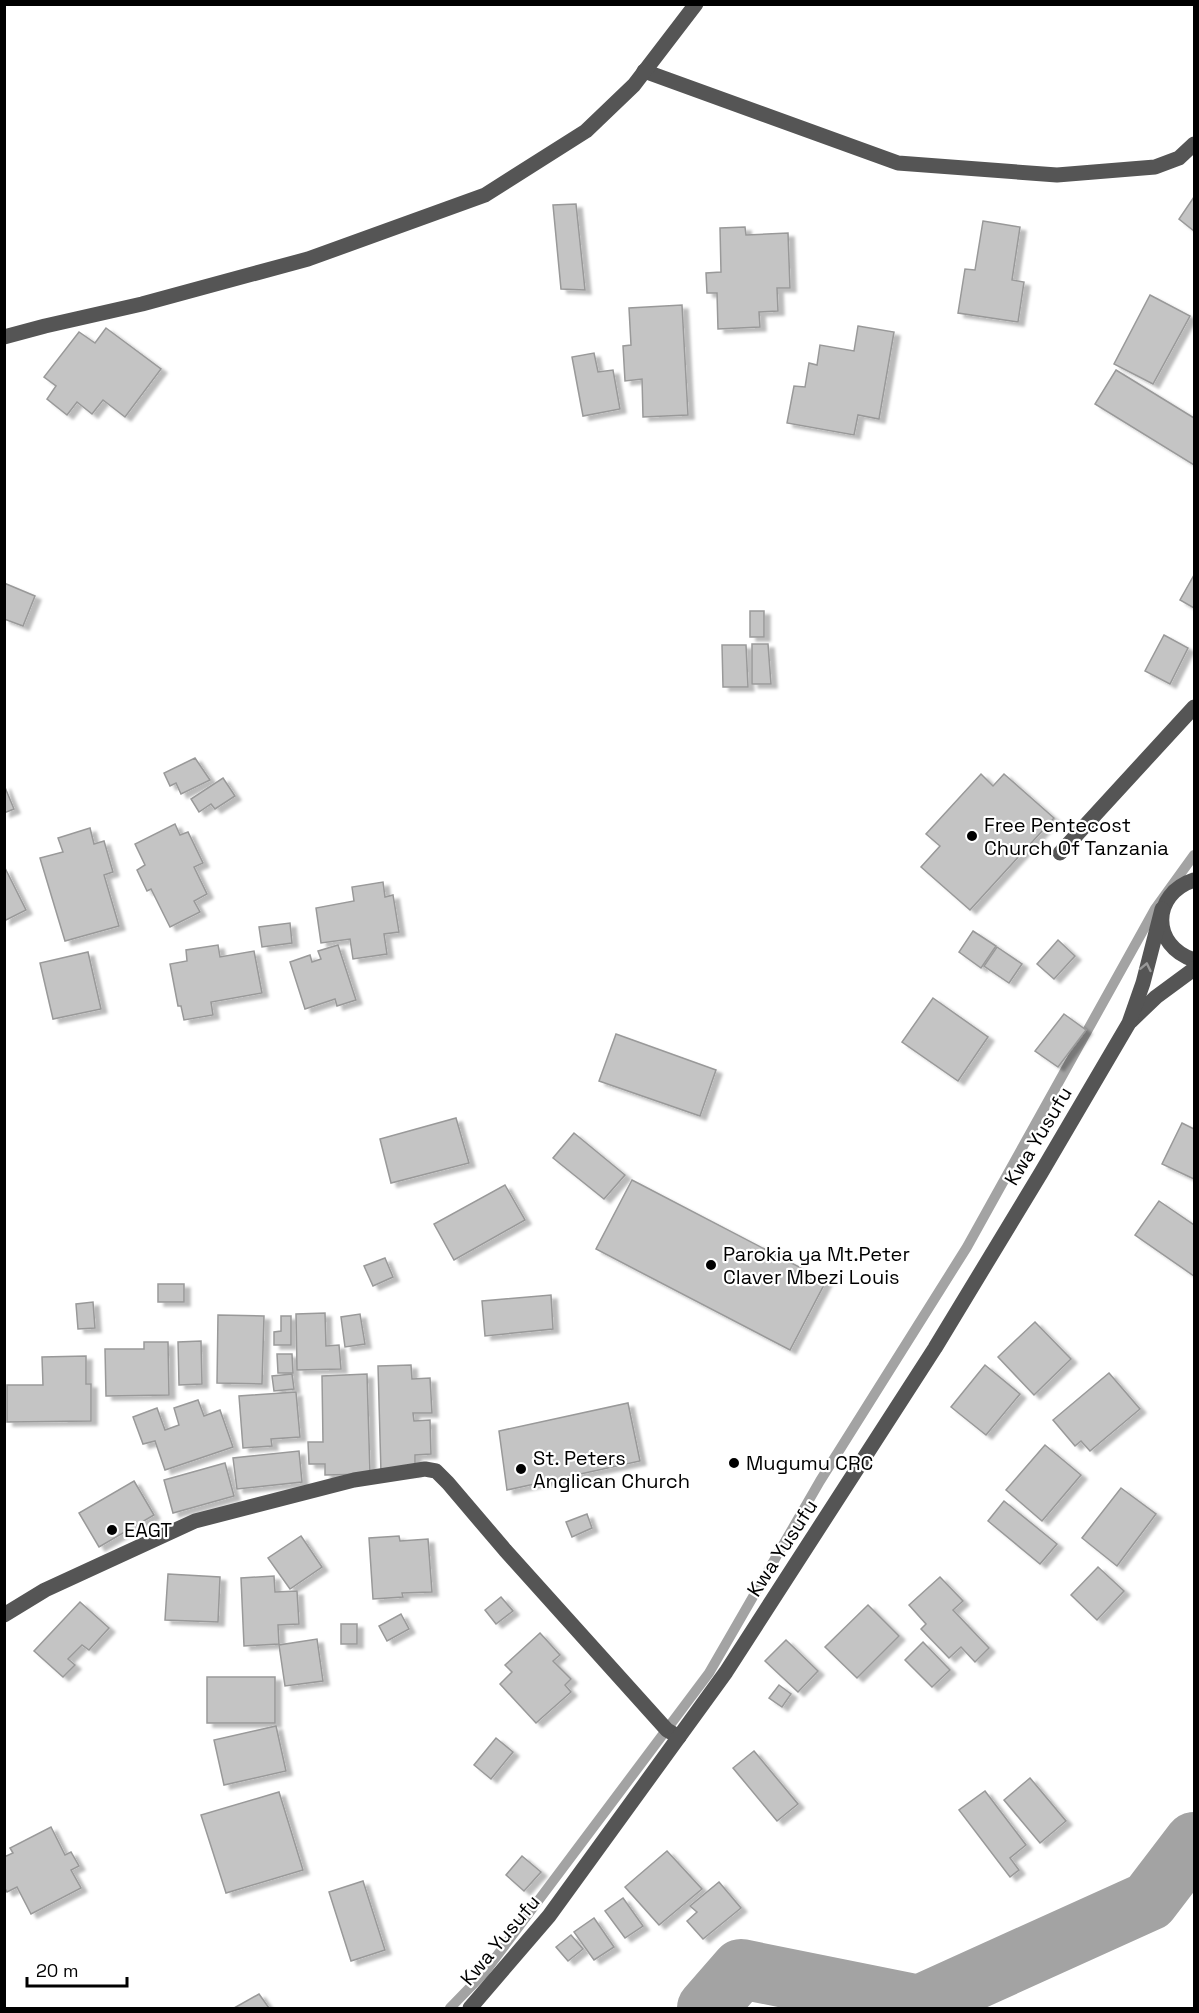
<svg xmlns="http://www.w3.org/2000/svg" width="1199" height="2013" viewBox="0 0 1199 2013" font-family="'Space Grotesk',sans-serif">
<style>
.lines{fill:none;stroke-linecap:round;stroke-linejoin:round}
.stream{stroke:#a3a3a3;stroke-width:10}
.river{stroke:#a3a3a3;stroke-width:60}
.building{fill:#c4c4c4;stroke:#999;stroke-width:1.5;filter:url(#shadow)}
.minor{stroke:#555;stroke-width:15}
.oneway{stroke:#999}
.poi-dot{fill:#000;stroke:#fff;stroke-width:2}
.labels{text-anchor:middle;stroke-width:4.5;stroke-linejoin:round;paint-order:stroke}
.poi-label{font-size:20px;fill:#000;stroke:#fff;text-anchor:start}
.street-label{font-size:20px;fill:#000;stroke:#fff}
</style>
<defs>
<filter id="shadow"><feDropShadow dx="6" dy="4" stdDeviation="1.5" flood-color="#0004"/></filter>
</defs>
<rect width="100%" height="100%" fill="#fff"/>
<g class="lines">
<!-- stream -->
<polyline class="stream" points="450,2008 484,1973 709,1673 820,1481 967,1247 1155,909 1194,855"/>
<!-- river -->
<polyline class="river" points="707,2008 741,1969 919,2005 1149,1901 1194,1842"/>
</g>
<!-- building -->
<g class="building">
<polygon points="1194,197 1194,231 1179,219"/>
<polygon points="576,204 585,290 561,289 553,205"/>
<polygon points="983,221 1020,227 1012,280 1024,282 1018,322 958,313 965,269 975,270"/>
<polygon points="745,227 746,235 788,233 790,288 777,288 778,311 759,312 760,327 718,329 717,293 707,293 706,273 721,272 720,228"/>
<polygon points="1150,295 1190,316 1153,384 1114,364"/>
<polygon points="682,305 688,415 643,417 642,379 625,381 623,346 631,345 629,308"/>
<polygon points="858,326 894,332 879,419 858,415 854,435 787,423 794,386 805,387 809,363 817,365 820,345 854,351"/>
<polygon points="106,328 161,369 125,417 103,400 92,414 77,402 67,415 47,399 56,386 44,377 79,332 95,343"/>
<polygon points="594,353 598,372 613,370 620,409 583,416 572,357"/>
<polygon points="1116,370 1194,418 1194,465 1095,404"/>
<polygon points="1194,575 1194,608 1180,600"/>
<polygon points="4,583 35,596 23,626 4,619"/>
<rect x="750" y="611" width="14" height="26"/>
<polygon points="1164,635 1188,648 1170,684 1145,671"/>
<polygon points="752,644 768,644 771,684 752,684"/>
<polygon points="722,645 746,645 748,687 723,687"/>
<polygon points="195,758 210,780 181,794 176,783 170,786 164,773"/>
<polygon points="981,774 993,786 1004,774 1054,818 970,910 921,867 940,846 926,834"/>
<polygon points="223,778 235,796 215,809 211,804 199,812 191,799"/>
<polygon points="4,785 14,809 4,813"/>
<polygon points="175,824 180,835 188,832 203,863 194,867 207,894 194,901 200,912 170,927 151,889 147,891 137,870 145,865 135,844"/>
<polygon points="90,828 94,844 104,841 113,872 104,875 119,926 65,941 40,858 63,852 58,838"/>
<polygon points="5,868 26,910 4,921 4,869"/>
<polygon points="383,882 385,897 393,895 399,932 384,934 387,954 353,959 350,939 321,943 316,908 354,901 352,887"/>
<polygon points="290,923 292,943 262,947 259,927"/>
<polygon points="973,931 996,946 981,968 959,952"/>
<polygon points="1058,940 1075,956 1054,979 1037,964"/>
<polygon points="218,945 220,957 254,951 262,993 211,1002 213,1015 184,1020 181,1006 178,1006 170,964 187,961 186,950"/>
<polygon points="338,945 356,1000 337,1006 335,999 305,1009 290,962 310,955 312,962 321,959 318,951"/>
<polygon points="997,947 1022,964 1009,983 984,966"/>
<polygon points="88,952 101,1009 53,1019 40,963"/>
<polygon points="933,998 988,1037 958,1081 902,1042"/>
<polygon points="1064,1014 1086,1030 1058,1067 1035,1051"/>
<polygon points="616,1034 716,1070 700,1116 599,1081"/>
<polygon points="456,1118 469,1163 391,1183 380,1139"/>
<polygon points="1182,1123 1194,1129 1194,1179 1162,1164"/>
<polygon points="574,1133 625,1175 604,1199 553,1158"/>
<polygon points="632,1180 826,1281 790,1350 596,1249"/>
<polygon points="505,1185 525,1220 454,1260 434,1224"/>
<polygon points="1159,1201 1194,1225 1194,1276 1135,1235"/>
<polygon points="385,1258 393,1277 373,1286 364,1266"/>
<rect x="158" y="1284" width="26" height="18"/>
<polygon points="551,1295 553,1329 485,1336 482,1301"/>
<polygon points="93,1302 95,1328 78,1329 76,1304"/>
<polygon points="325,1313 326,1346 339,1345 341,1369 297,1370 296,1314"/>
<polygon points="360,1314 365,1344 345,1347 341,1317"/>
<polygon points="218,1315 264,1316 262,1384 217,1383"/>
<polygon points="281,1316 291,1316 291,1345 274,1345 274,1332 281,1331"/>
<polygon points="1035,1322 1071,1359 1034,1395 998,1357"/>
<polygon points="201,1341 202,1384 179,1385 178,1342"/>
<polygon points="144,1342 168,1342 169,1395 106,1396 105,1349 144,1349"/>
<polygon points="277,1354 292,1354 293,1373 278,1373"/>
<polygon points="86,1356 86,1384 91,1384 91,1421 7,1422 7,1385 43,1385 42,1357"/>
<polygon points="411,1365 412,1379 430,1378 432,1413 413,1413 414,1421 430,1420 431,1454 415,1455 415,1472 381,1473 378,1366"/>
<polygon points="985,1365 1020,1394 986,1435 951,1407"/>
<polygon points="1109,1373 1140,1409 1090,1451 1081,1441 1075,1446 1053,1420"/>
<polygon points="292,1374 294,1389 274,1391 272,1376"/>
<polygon points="367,1374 370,1474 325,1475 325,1464 309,1464 308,1442 323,1442 322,1376"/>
<polygon points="296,1392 300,1437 271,1439 272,1446 243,1448 239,1396"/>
<polygon points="198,1400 204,1416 220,1410 233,1447 165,1470 155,1441 143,1444 133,1417 157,1408 165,1430 179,1425 174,1408"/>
<polygon points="628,1403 640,1461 507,1490 499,1431"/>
<polygon points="1045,1445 1081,1475 1042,1521 1006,1490"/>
<polygon points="299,1451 302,1482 237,1489 233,1458"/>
<polygon points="225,1463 234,1496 173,1513 164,1480"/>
<polygon points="134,1481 154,1515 99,1547 79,1513"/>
<polygon points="1121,1488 1156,1514 1117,1566 1082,1538"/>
<polygon points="1004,1501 1057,1544 1040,1564 988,1521"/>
<polygon points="587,1514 592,1528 572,1537 566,1522"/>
<polygon points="301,1536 322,1567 290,1589 268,1558"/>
<polygon points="399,1536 400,1541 428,1539 432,1592 402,1593 403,1597 373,1599 369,1538"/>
<polygon points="1098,1567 1124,1591 1097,1620 1071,1595"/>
<polygon points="168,1574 220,1577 218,1622 165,1620"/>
<polygon points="274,1576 275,1592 297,1591 299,1624 278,1625 279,1644 244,1646 241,1578"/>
<polygon points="940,1577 963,1601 953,1610 989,1648 975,1662 961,1647 949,1658 921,1629 926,1624 909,1605"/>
<polygon points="501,1597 513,1611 496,1624 485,1610"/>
<polygon points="80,1602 109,1628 89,1650 82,1645 68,1659 75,1665 63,1677 34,1651"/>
<polygon points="868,1605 899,1636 857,1678 825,1647"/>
<polygon points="401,1614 409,1629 387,1641 379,1626"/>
<rect x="341" y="1624" width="16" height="20"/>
<polygon points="540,1633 560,1655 553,1661 571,1679 565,1685 571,1692 536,1723 500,1684 512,1672 505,1665"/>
<polygon points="317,1639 323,1681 285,1686 279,1645"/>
<polygon points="786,1640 818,1671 798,1692 765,1661"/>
<polygon points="923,1642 950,1670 932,1687 905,1660"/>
<rect x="207" y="1677" width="68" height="46"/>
<polygon points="779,1685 791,1694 782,1707 769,1698"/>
<polygon points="276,1726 286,1771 224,1785 214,1740"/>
<polygon points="496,1738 513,1752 491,1779 474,1765"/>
<polygon points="754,1751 798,1804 777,1821 733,1768"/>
<polygon points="1030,1778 1066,1821 1040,1843 1004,1800"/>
<polygon points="985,1791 1026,1845 1010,1858 1019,1870 1010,1877 959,1810"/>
<polygon points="279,1792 303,1870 226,1893 201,1815"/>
<polygon points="51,1827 65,1855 71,1852 79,1866 71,1870 81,1888 31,1914 17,1887 7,1892 4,1887 4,1857 13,1853 10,1848"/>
<polygon points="667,1851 702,1889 659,1925 625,1887"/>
<polygon points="522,1856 541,1872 524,1891 506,1875"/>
<polygon points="363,1881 385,1950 351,1961 329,1892"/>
<polygon points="719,1882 741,1908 703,1939 687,1921 697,1912 690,1906"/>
<polygon points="623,1898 643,1926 625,1938 605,1911"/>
<polygon points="594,1918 614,1947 594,1960 574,1932"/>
<polygon points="571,1935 583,1949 568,1961 556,1947"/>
<polygon points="259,1994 269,2008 234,2008"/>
</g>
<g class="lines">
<!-- minor -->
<g class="minor">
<polyline points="644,71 898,163 1057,175 1155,167 1179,158 1194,144"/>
<polyline points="4,337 45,326 142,304 308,259 485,195 586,131 634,85 696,4"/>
<polyline points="1060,853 1194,707"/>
<path d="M1194,880C1151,894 1151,946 1194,960"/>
<polyline points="1131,1021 1156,997 1194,969"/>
<polyline points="4,1615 45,1590 195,1521 354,1480 425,1469 436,1471 448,1483 505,1550 667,1730 679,1737"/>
<polyline points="470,2008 549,1916 726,1672 935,1348 1041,1173 1129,1023 1143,983 1162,909"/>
</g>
</g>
<!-- one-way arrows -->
<defs><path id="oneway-chevron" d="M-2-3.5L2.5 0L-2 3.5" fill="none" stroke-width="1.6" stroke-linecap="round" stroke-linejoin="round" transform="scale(1.5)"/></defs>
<use class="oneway" href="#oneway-chevron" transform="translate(1146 967) rotate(-78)"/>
<!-- markers -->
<g class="poi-dot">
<circle cx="972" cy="836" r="6"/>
<circle cx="711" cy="1265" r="6"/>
<circle cx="734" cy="1463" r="6"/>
<circle cx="521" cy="1469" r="6"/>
<circle cx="112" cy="1530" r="6"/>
</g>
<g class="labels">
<!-- poi labels -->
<g class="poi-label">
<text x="984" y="832">Free Pentecost<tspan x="984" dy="23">Church Of Tanzania</tspan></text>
<text x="723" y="1261">Parokia ya Mt.Peter<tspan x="723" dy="23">Claver Mbezi Louis</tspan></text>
<text x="533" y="1465">St. Peters<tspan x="533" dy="23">Anglican Church</tspan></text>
<text x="746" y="1470">Mugumu CRC</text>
<text x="124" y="1537">EAGT</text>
</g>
<!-- street labels -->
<g class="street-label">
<text transform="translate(1038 1136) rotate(-59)" y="7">Kwa Yusufu</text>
<text transform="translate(782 1548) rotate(-57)" y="7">Kwa Yusufu</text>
<text transform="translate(500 1940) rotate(-50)" y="7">Kwa Yusufu</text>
</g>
</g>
<!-- border -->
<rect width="1199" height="2013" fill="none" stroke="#000000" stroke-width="12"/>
<!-- scale -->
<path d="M27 1977v9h100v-9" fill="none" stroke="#000000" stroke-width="3"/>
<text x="36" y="1977" font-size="18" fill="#000000" stroke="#ffffff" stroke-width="4.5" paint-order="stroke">20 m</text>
</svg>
